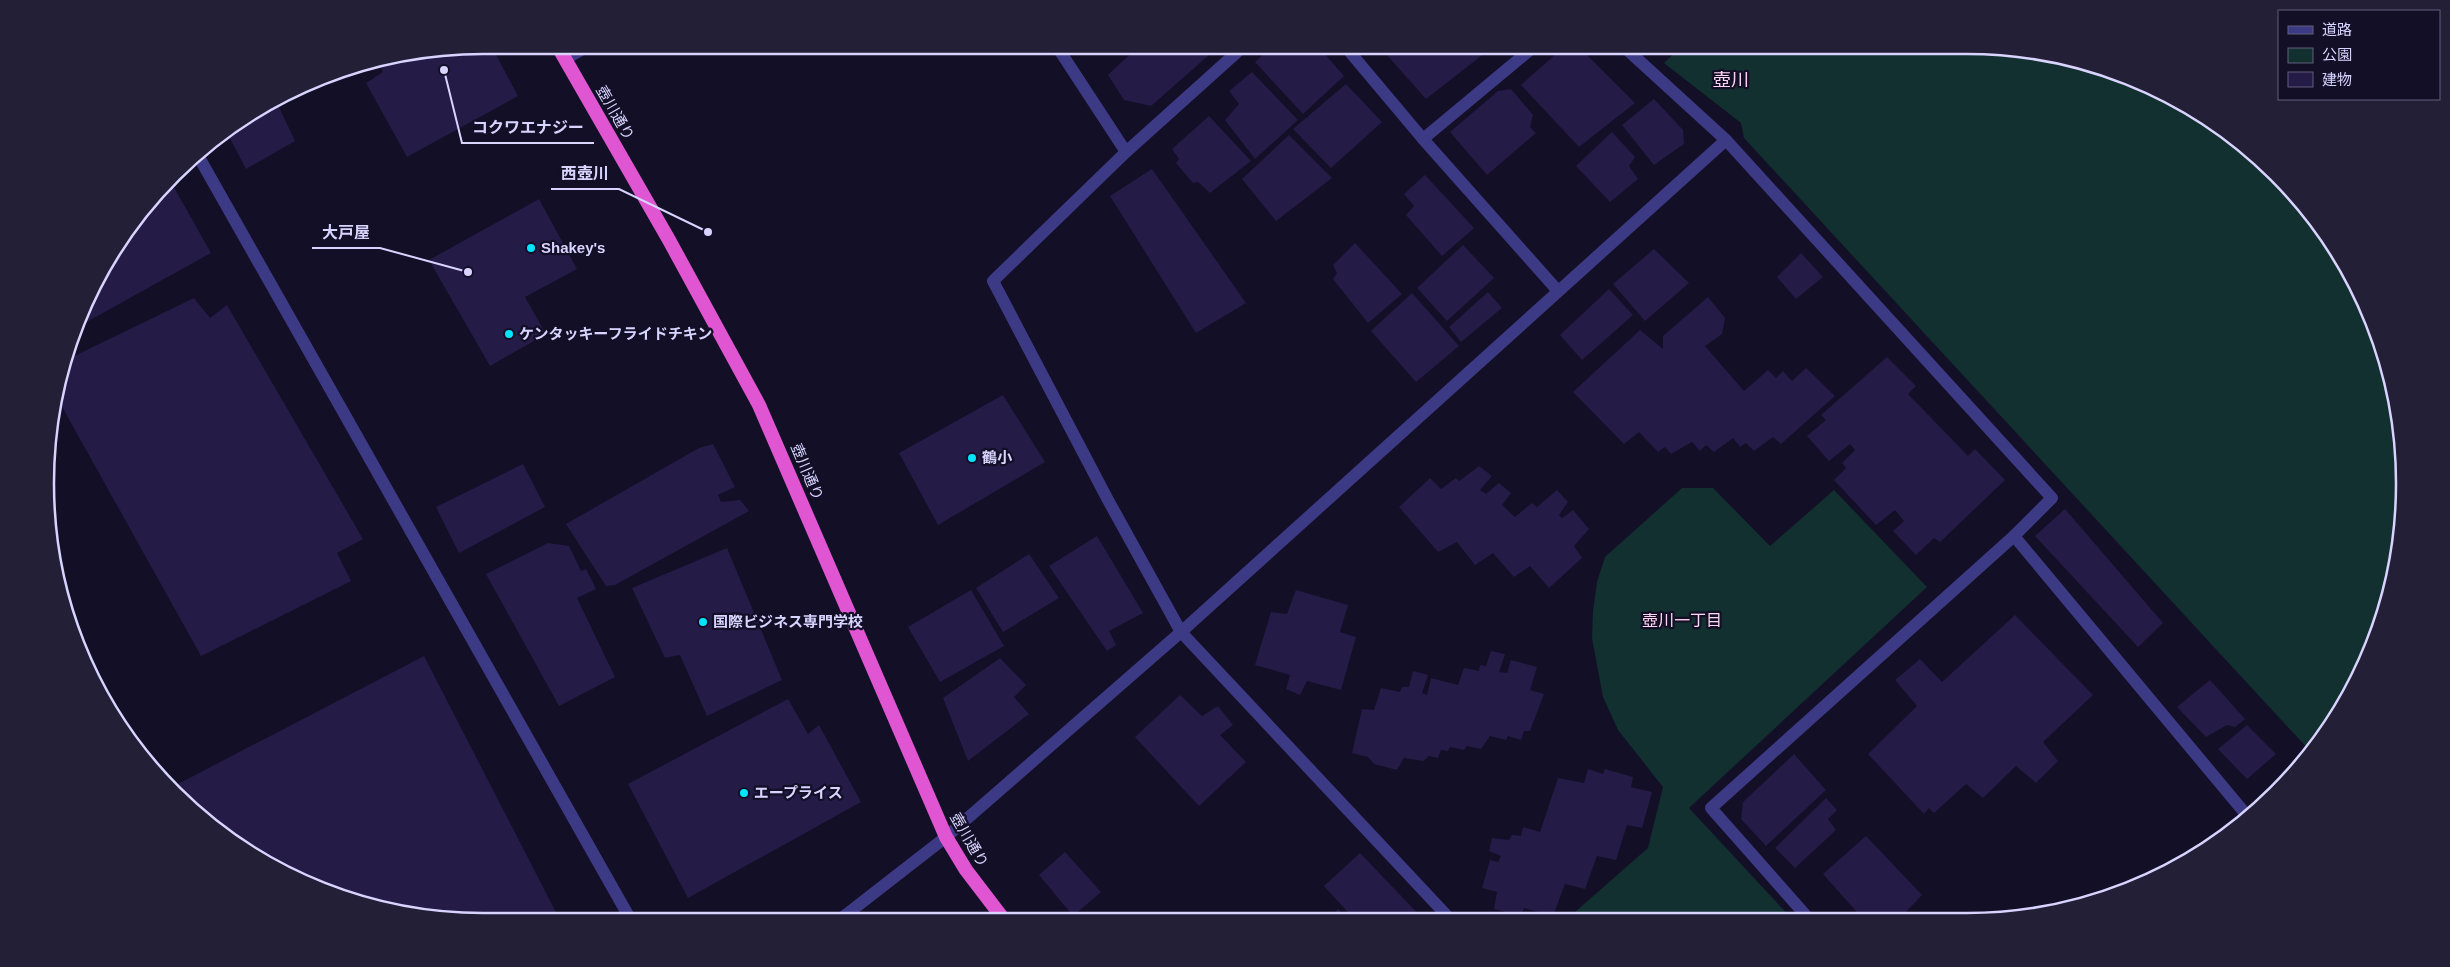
<svg xmlns="http://www.w3.org/2000/svg" width="2450" height="967" viewBox="0 0 2450 967" font-family="Arial,'Noto Sans JP',sans-serif">
<style>
.green{fill:#12302f}
.building{fill:#241b47}
.lines{fill:none;stroke-linecap:round;stroke-linejoin:round}
.minor{stroke:#3d3a85;stroke-width:12}
.tertiary{stroke:#3d3a85;stroke-width:12}
.trunk{stroke:#e055d1;stroke-width:14}
.poi-dot{fill:#00e5ff;stroke:#130f26;stroke-width:2}
.labels{text-anchor:middle;stroke-width:4.5;stroke-linejoin:round;paint-order:stroke}
.street-label{font-size:15px;fill:#d9d4ff;stroke:#130f26}
.poi-label{font-size:15px;font-weight:bold;fill:#d9d4ff;stroke:#130f26;text-anchor:start}
.neighbourhood-label{font-size:16px;fill:#ffd6f0;stroke:#130f26}
.quarter-label{font-size:18px;fill:#ffd6f0;stroke:#130f26}
.rim{fill:none;stroke:#d9d4ff;stroke-width:2.5}
.leader{fill:none;stroke:#d9d4ff;stroke-width:2}
.callout-dot{fill:#d9d4ff;stroke:#130f26;stroke-width:2}
.callout-label{font-size:16px;text-anchor:middle;font-weight:bold;fill:#d9d4ff;stroke:#130f26;stroke-width:4.5;stroke-linejoin:round;paint-order:stroke}
</style>
<rect width="100%" height="100%" fill="#130f26"/>
<!-- green -->
<g class="green">
<polygon points="1683,45 1966,45 2080,60 2161,90 2234,136 2296,195 2346,265 2382,343 2401,427 2404,512 2390,597 2331,727 2310,751 1744,138 1741,123 1664,63"/>
<polygon points="1682,488 1713,488 1770,546 1834,490 1927,587 1689,808 1792,919 1567,919 1648,848 1663,787 1618,730 1603,697 1592,638 1593,611 1597,582 1605,557"/>
</g>
<!-- building -->
<g class="building">
<polygon points="484,45 491,45 518,96 407,157 366,83 383,72 378,62 395,60 398,64 410,57"/>
<polygon points="1093,45 1115,45 1100,55"/>
<polygon points="1140,45 1200,45 1209,55 1151,106 1124,100 1108,75"/>
<polygon points="1273,45 1317,45 1344,76 1303,114 1255,62"/>
<polygon points="1378,45 1495,45 1426,99"/>
<polygon points="1566,45 1577,45 1635,103 1579,147 1521,85"/>
<polygon points="1252,72 1298,120 1255,159 1225,120 1239,104 1229,91"/>
<polygon points="1346,84 1382,122 1331,168 1293,129"/>
<polygon points="1511,89 1533,115 1530,127 1536,133 1487,175 1450,132 1498,91"/>
<polygon points="1654,99 1683,130 1684,144 1654,165 1622,125"/>
<polygon points="277,103 295,141 246,169 226,131"/>
<polygon points="1209,116 1251,161 1210,193 1198,182 1193,183 1176,163 1179,159 1172,149"/>
<polygon points="1612,132 1635,157 1629,166 1638,179 1610,202 1576,166"/>
<polygon points="1289,135 1332,178 1276,221 1242,179"/>
<polygon points="1152,169 1246,303 1196,333 1110,196"/>
<polygon points="1425,175 1474,228 1442,256 1406,215 1414,206 1404,194"/>
<polygon points="171,182 211,253 74,329 104,265"/>
<polygon points="539,199 577,269 525,297 546,334 490,366 429,260"/>
<polygon points="1355,243 1402,294 1368,323 1333,279 1337,273 1333,265"/>
<polygon points="1463,245 1494,278 1447,321 1417,288"/>
<polygon points="1654,249 1689,283 1645,321 1613,284"/>
<polygon points="1801,253 1823,277 1796,299 1777,277"/>
<polygon points="1609,289 1633,315 1582,360 1560,335"/>
<polygon points="1488,292 1502,308 1461,342 1449,327"/>
<polygon points="1412,293 1459,346 1416,382 1371,331"/>
<polygon points="1708,297 1725,318 1722,334 1705,346 1744,391 1768,370 1776,378 1783,371 1792,381 1806,368 1835,396 1781,444 1773,437 1754,451 1746,443 1740,447 1733,438 1714,452 1706,445 1700,451 1692,442 1671,454 1665,447 1658,452 1639,432 1624,444 1573,392 1640,330 1663,349 1663,336"/>
<polygon points="194,298 210,318 227,305 363,539 337,553 351,581 201,656 56,396 64,361"/>
<polygon points="1887,357 1916,386 1908,394 1968,456 1975,449 2005,480 1940,542 1934,538 1916,555 1893,531 1904,521 1895,510 1876,525 1834,480 1846,468 1842,463 1855,450 1850,444 1829,461 1807,436 1826,420 1821,415"/>
<polygon points="1003,395 1045,462 938,525 899,453"/>
<polygon points="713,444 735,487 718,495 721,502 740,500 749,511 615,585 606,586 566,524 699,448"/>
<polygon points="523,464 545,507 459,553 436,507"/>
<polygon points="1479,466 1492,476 1480,490 1486,494 1499,483 1511,493 1502,505 1515,517 1532,503 1537,507 1557,490 1568,502 1559,515 1562,518 1573,510 1589,529 1574,546 1582,558 1549,588 1530,566 1514,577 1493,553 1475,565 1457,542 1438,552 1399,507 1430,478 1441,489 1456,478 1459,481"/>
<polygon points="2065,509 2163,623 2138,647 2035,536"/>
<polygon points="1097,536 1143,613 1109,631 1116,645 1107,651 1049,566"/>
<polygon points="548,543 569,546 581,571 586,569 596,589 577,598 615,677 559,706 486,574"/>
<polygon points="727,548 782,680 707,716 680,655 665,658 632,588"/>
<polygon points="1029,554 1059,598 1003,632 976,588"/>
<polygon points="971,590 1004,646 940,682 908,627"/>
<polygon points="1296,590 1348,605 1340,632 1356,637 1341,690 1307,681 1300,695 1286,689 1290,675 1255,665 1271,612 1287,614"/>
<polygon points="2015,615 2093,695 2043,742 2058,761 2036,783 2016,766 1983,798 1966,784 1934,813 1929,808 1924,814 1868,754 1917,706 1895,680 1920,659 1942,682"/>
<polygon points="1491,651 1505,654 1499,672 1507,673 1511,660 1537,667 1530,690 1544,694 1530,731 1524,731 1521,740 1508,736 1506,740 1490,736 1481,749 1467,746 1464,750 1450,747 1448,751 1441,750 1438,758 1429,756 1423,761 1404,758 1397,770 1374,764 1368,757 1352,753 1362,709 1374,710 1381,688 1400,692 1402,687 1409,687 1413,671 1428,675 1422,693 1427,695 1431,678 1458,685 1464,668 1479,671 1480,665 1486,666"/>
<polygon points="424,656 561,922 484,922 370,907 289,877 217,832 174,786"/>
<polygon points="1000,658 1026,685 1014,697 1029,714 968,761 943,698"/>
<polygon points="2210,680 2245,719 2235,727 2227,725 2206,737 2177,707"/>
<polygon points="1180,695 1202,716 1218,706 1233,725 1220,735 1246,762 1199,806 1135,737"/>
<polygon points="788,699 808,734 819,725 861,802 688,898 628,784"/>
<polygon points="2247,725 2276,754 2247,779 2218,749"/>
<polygon points="1794,754 1826,790 1766,846 1741,819 1743,802"/>
<polygon points="1588,769 1603,774 1605,769 1633,777 1631,787 1652,792 1642,828 1627,825 1616,860 1597,856 1585,889 1565,884 1553,916 1524,908 1521,916 1494,909 1497,892 1482,888 1490,860 1498,862 1501,856 1489,851 1492,838 1509,840 1512,835 1521,836 1523,827 1540,832 1558,778 1584,783"/>
<polygon points="1826,798 1837,810 1828,819 1836,830 1795,868 1775,848"/>
<polygon points="1866,836 1922,895 1899,919 1863,919 1823,874"/>
<polygon points="1065,852 1101,892 1073,916 1039,875"/>
<polygon points="1360,853 1424,920 1355,920 1324,886"/>
<polygon points="1338,909 1348,920 1327,920"/>
<polygon points="1250,915 1255,920 1244,920"/>
</g>
<g class="lines">
<!-- minor -->
<g class="minor">
<polyline points="1056,45 1126,152"/>
<polyline points="1245,45 1126,152 993,281 1108,500 1181,632 1451,920"/>
<polyline points="1344,45 1423,139 1558,291"/>
<polyline points="1622,45 1726,140 2052,498 2014,536 1711,808 1809,919"/>
<polyline points="565,59 590,45"/>
<polyline points="1423,139 1536,45"/>
<polyline points="2014,536 2249,818"/>
<polyline points="946,837 1181,632 1726,140"/>
</g>
<!-- tertiary -->
<g class="tertiary">
<polyline points="196,152 632,922"/>
<polyline points="838,921 946,837"/>
</g>
<!-- trunk -->
<polyline class="trunk" points="557,45 669,240 759,405 946,837 966,870 1005,921"/>
</g>
<!-- markers -->
<g class="poi-dot">
<circle cx="531" cy="248" r="5"/>
<circle cx="509" cy="334" r="5"/>
<circle cx="972" cy="458" r="5"/>
<circle cx="703" cy="622" r="5"/>
<circle cx="744" cy="793" r="5"/>
</g>
<g class="labels">
<!-- street labels -->
<g class="street-label">
<text transform="translate(615 113) rotate(60)" y="5">壺川通り</text>
<text transform="translate(807 472) rotate(67)" y="5">壺川通り</text>
<text transform="translate(969 840) rotate(60)" y="5">壺川通り</text>
</g>
<!-- poi labels -->
<g class="poi-label">
<text x="541" y="253">Shakey's</text>
<text x="519" y="339">ケンタッキーフライドチキン</text>
<text x="982" y="463">鶴小</text>
<text x="713" y="627">国際ビジネス専門学校</text>
<text x="754" y="798">エープライス</text>
</g>
<!-- neighbourhood labels -->
<g class="neighbourhood-label">
<text x="1682" y="626">壺川一丁目</text>
</g>
<!-- quarter labels -->
<g class="quarter-label">
<text x="1731" y="86">壺川</text>
</g>
</g>
<!-- crop -->
<path d="M0 0H2450V967H0ZM483 54H1967A429 429 0 0 1 2396 483V484A429 429 0 0 1 1967 913H483A429 429 0 0 1 54 484V483A429 429 0 0 1 483 54Z" fill="#231f37" fill-rule="evenodd"/>
<path class="rim" d="M483 54H1967A429 429 0 0 1 2396 483V484A429 429 0 0 1 1967 913H483A429 429 0 0 1 54 484V483A429 429 0 0 1 483 54Z"/>
<!-- callouts -->
<path class="leader" d="M444 70L462 143H594M708 232L619 189H551M468 272L380 248H312"/>
<g class="callout-dot">
<circle cx="444" cy="70" r="5"/>
<circle cx="708" cy="232" r="5"/>
<circle cx="468" cy="272" r="5"/>
</g>
<g class="callout-label">
<text x="528" y="133">コクワエナジー</text>
<text x="585" y="179">西壺川</text>
<text x="346" y="238">大戸屋</text>
</g>
<!-- legend -->
<rect x="2278" y="10" width="162" height="90" fill="#130f26" stroke="#625e7d"/>
<rect x="2288" y="26" width="25" height="8" fill="#3d3a85" stroke="#625e7d"/>
<text x="2322" y="35" font-size="15" fill="#d9d4ff">道路</text>
<rect x="2288" y="48" width="25" height="15" fill="#12302f" stroke="#625e7d"/>
<text x="2322" y="60" font-size="15" fill="#d9d4ff">公園</text>
<rect x="2288" y="72" width="25" height="15" fill="#241b47" stroke="#625e7d"/>
<text x="2322" y="85" font-size="15" fill="#d9d4ff">建物</text>
</svg>
